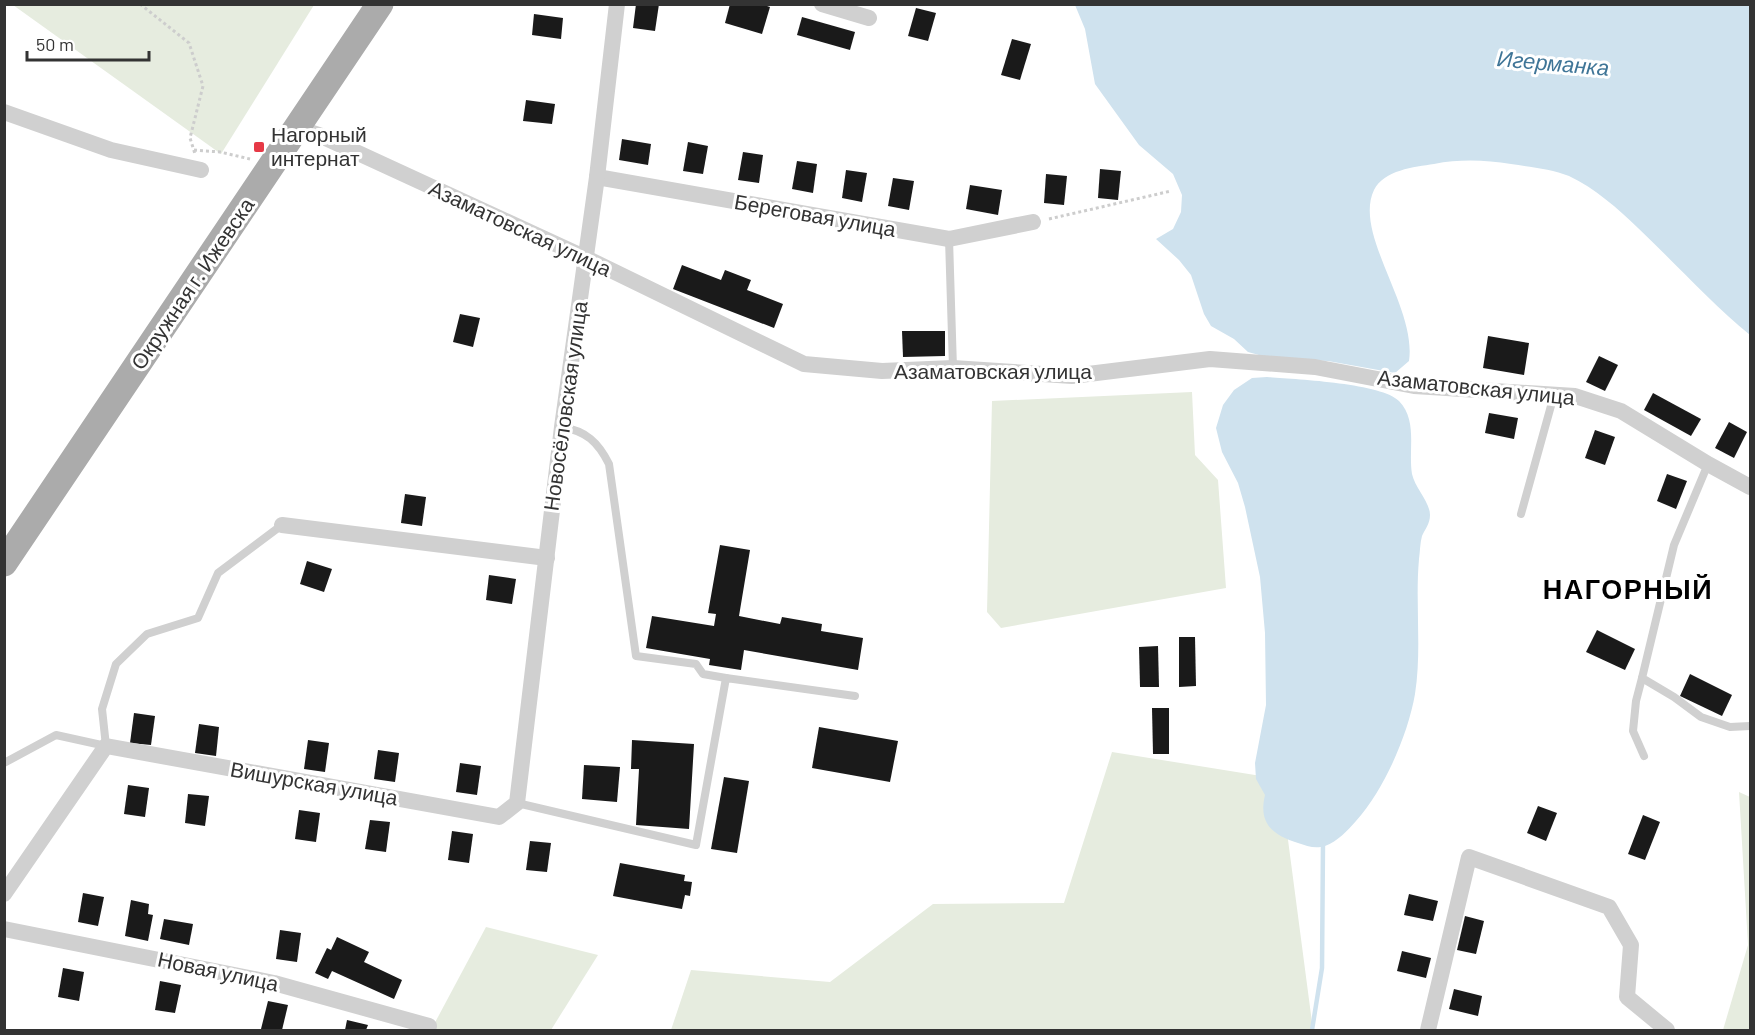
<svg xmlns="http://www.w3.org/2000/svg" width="1755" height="1035" viewBox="0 0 1755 1035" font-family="Barlow,sans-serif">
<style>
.green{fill:#e6ecdf}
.water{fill:#cfe2ee}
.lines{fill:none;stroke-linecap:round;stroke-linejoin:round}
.stream{stroke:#cfe2ee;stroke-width:4.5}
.building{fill:#1a1a1a}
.path{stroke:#cdcdcd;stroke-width:3;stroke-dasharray:3 3;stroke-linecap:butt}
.lane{stroke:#d0d0d0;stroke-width:8}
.street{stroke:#d0d0d0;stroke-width:16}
.primary{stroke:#ababab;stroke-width:27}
.poi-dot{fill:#e63946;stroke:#fff;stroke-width:2}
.labels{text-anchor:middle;stroke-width:6;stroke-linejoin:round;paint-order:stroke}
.poi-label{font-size:21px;fill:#333;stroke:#fff;text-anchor:start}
.street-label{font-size:21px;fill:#333;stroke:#fff}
.water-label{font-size:22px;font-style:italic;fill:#3f7597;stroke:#fff}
.district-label{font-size:27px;font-weight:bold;letter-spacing:1.5px;fill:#000;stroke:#fff}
</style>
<rect width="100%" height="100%" fill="#fff"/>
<!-- green -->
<g class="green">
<polygon points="13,5 314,5 221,154"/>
<polygon points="1192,392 1195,455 1218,480 1226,588 1001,628 987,612 992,401"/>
<polygon points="1112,752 1280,779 1313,1030 671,1030 691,970 830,982 933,904 1064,903"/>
<polygon points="1739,792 1750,797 1750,1030 1723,1030 1748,945"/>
<polygon points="486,927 598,955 551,1030 431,1030"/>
</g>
<!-- water -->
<g class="water">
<path d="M1075,5H1750V335C1710,302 1676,264 1638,228C1618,209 1595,188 1569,176C1552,169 1530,167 1511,164C1485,160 1460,159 1434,164C1414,167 1384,170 1374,190C1353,234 1417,307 1409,361L1395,373L1328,361L1270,358L1248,352L1234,339L1211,326L1204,314L1191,275L1179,260L1156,239L1173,229L1181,212L1182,195L1173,174L1139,145L1095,84L1085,29Z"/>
<path d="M1267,377C1293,379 1382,383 1399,401C1418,421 1408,449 1412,474C1415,488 1430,502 1430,515C1430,524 1425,529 1422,536C1420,543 1420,552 1419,559C1415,604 1422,650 1415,694C1408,735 1384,790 1356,821C1347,831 1338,841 1325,846C1315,849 1307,846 1298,843C1273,835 1258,824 1265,795L1256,779L1255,763L1266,705L1265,633L1260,577L1245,507L1238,483L1222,452L1216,428L1223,405L1234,390L1252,378Z"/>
</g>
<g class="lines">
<!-- stream -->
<polyline class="stream" points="1312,1030 1322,968 1323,842"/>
</g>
<!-- building -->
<g class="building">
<polygon points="636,4 659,4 655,31 633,28"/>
<polygon points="730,4 761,4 770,7 762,34 725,23"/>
<polygon points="916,8 936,13 928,41 908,36"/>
<polygon points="534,14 563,18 561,39 532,35"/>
<polygon points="802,17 855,32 850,50 797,35"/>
<polygon points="1012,39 1031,44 1020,80 1001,75"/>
<polygon points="526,100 555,104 552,124 523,121"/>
<polygon points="622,139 651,144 648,165 619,160"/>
<polygon points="688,142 708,146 703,174 683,171"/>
<polygon points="743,152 763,155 759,183 738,180"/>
<polygon points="797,161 817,164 813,193 792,189"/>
<polygon points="1100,169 1121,171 1118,200 1098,198"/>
<polygon points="846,170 867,173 862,202 842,198"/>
<polygon points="1046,174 1067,176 1064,205 1044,203"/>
<polygon points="893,178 914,181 909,210 888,206"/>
<polygon points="970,185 1002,190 998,215 966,209"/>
<polygon points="682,265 721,280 725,270 751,280 747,290 783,304 774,328 673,289"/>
<polygon points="460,314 480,318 473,347 453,342"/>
<polygon points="902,331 945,331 945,356 903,357"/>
<polygon points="1488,336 1529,343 1524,375 1483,368"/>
<polygon points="1599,356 1618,365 1605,391 1586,382"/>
<polygon points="1653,393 1701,419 1691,436 1644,410"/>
<polygon points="1489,413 1518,418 1514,439 1485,433"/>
<polygon points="1729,422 1747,432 1734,458 1715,448"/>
<polygon points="1595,430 1615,437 1605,465 1585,458"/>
<polygon points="1667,474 1687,481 1676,509 1657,501"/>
<polygon points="405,494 426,497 422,526 401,523"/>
<polygon points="720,545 750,550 739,616 780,624 782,617 822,624 821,631 863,638 858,670 744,650 741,670 709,665 710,659 646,648 652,616 714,626 716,614 708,613"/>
<polygon points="307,561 332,569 324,592 300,584"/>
<polygon points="489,575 516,579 512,604 486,600"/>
<polygon points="1597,630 1635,649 1625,670 1586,652"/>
<polygon points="1179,637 1195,637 1196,686 1179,687"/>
<polygon points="1158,646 1159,687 1140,687 1139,647"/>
<polygon points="1690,674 1732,695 1722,716 1680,696"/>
<polygon points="1152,708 1169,708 1169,754 1153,754"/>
<polygon points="134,713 155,716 151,745 130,743"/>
<polygon points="199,724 219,727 216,756 195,753"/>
<polygon points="819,727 898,741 890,782 812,768"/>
<polygon points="308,740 329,743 325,772 304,769"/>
<polygon points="632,740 694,744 689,829 636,825 639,769 631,769"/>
<polygon points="378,750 399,753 395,782 374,779"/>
<polygon points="460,763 481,766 477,795 456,792"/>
<polygon points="584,765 620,767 617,802 582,799"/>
<polygon points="724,777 749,781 737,853 711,849"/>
<polygon points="128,785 149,788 145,817 124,814"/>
<polygon points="188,794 209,796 205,826 185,823"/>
<polygon points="1538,806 1557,813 1546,841 1527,833"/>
<polygon points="299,810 320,813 316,842 295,839"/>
<polygon points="1643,815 1660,822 1645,860 1628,854"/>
<polygon points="370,820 390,822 386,852 365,849"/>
<polygon points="452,831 473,834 469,863 448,860"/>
<polygon points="530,841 551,843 547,872 526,870"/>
<polygon points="620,863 685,875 684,881 692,882 690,896 685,895 682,909 613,896"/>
<polygon points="83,893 104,897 98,926 78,922"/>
<polygon points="1409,894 1438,901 1433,921 1404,915"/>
<polygon points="131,900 149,904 148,914 153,915 148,941 125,936"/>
<polygon points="1465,916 1484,921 1476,954 1457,950"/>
<polygon points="164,919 193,924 189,945 160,939"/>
<polygon points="280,930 301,933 297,962 276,959"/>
<polygon points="337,937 369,952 364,962 402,980 394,999 332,971 328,979 315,973 327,948 331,950"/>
<polygon points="1402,951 1431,958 1426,978 1397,971"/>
<polygon points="63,968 84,972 79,1001 58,997"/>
<polygon points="160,981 181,985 175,1013 155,1010"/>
<polygon points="1454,989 1482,996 1478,1016 1449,1009"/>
<polygon points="268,1001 288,1005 282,1030 261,1029"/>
<polygon points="347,1020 368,1025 366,1030 345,1030"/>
</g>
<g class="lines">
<!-- path -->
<g class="path">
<polyline points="140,4 189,43 203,86 190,138 195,154"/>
<polyline points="194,150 220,152 250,159"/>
<polyline points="1049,219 1171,191"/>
</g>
<!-- lane -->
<g class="lane">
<polyline points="949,239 953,368"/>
<path d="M562,427C586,431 598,442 609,464L636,656L696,664L703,674L726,678"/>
<polyline points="1708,464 1674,545 1642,678 1674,697 1701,717 1730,727 1750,726"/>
<polyline points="1521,514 1554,395"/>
<polyline points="1642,678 1636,701 1633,731 1644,756"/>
<polyline points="4,763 56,735 106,746 102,709 116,664 147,634 198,618 218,573 282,525"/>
<polyline points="517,803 696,845 726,678 855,696"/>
</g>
<!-- street -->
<g class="street">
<polyline points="822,4 869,18"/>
<polyline points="4,112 111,150 201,170"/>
<polyline points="298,128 319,135 586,258 804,364 882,371 953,368 1072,376 1210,359 1315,367 1414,386 1575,396 1621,411 1708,464 1750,487"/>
<polyline points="597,177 949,239 1033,222"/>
<polyline points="282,525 547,558"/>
<polyline points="4,894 106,746 499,817 517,803 562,427 597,177 617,4"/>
<polyline points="4,929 274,983 429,1026"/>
<polyline points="1428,1030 1469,857 1609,907 1631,945 1627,997 1667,1030"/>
</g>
<!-- primary -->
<polyline class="primary" points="4,563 380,4"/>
</g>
<!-- markers -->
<rect class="poi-dot" x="253" y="141" width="12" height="12" rx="3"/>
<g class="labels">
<!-- poi labels -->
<g class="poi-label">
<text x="271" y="142">Нагорный<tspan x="271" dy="24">интернат</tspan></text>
</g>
<!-- street labels -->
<g class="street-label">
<text transform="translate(815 216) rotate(10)" y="7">Береговая улица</text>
<text transform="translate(520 229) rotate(25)" y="7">Азаматовская улица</text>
<text transform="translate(193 284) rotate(-56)" y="7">Окружная г. Ижевска</text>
<text x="993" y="379">Азаматовская улица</text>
<text transform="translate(1476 388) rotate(6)" y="7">Азаматовская улица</text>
<text transform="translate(566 406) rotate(-82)" y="7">Новосёловская улица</text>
<text transform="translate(314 784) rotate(10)" y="7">Вишурская улица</text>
<text transform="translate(218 972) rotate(12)" y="7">Новая улица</text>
</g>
<!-- water labels -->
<g class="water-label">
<text transform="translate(1553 63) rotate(5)" y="8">Игерманка</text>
</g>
<!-- district labels -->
<g class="district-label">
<text x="1628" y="599">НАГОРНЫЙ</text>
</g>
</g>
<!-- border -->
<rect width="1755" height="1035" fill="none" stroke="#333333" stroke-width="12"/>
<!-- scale -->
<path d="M27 51v9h122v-9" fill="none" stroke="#333333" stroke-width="3"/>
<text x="36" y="51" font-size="18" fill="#333333" stroke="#ffffff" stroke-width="4.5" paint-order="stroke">50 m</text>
</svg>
